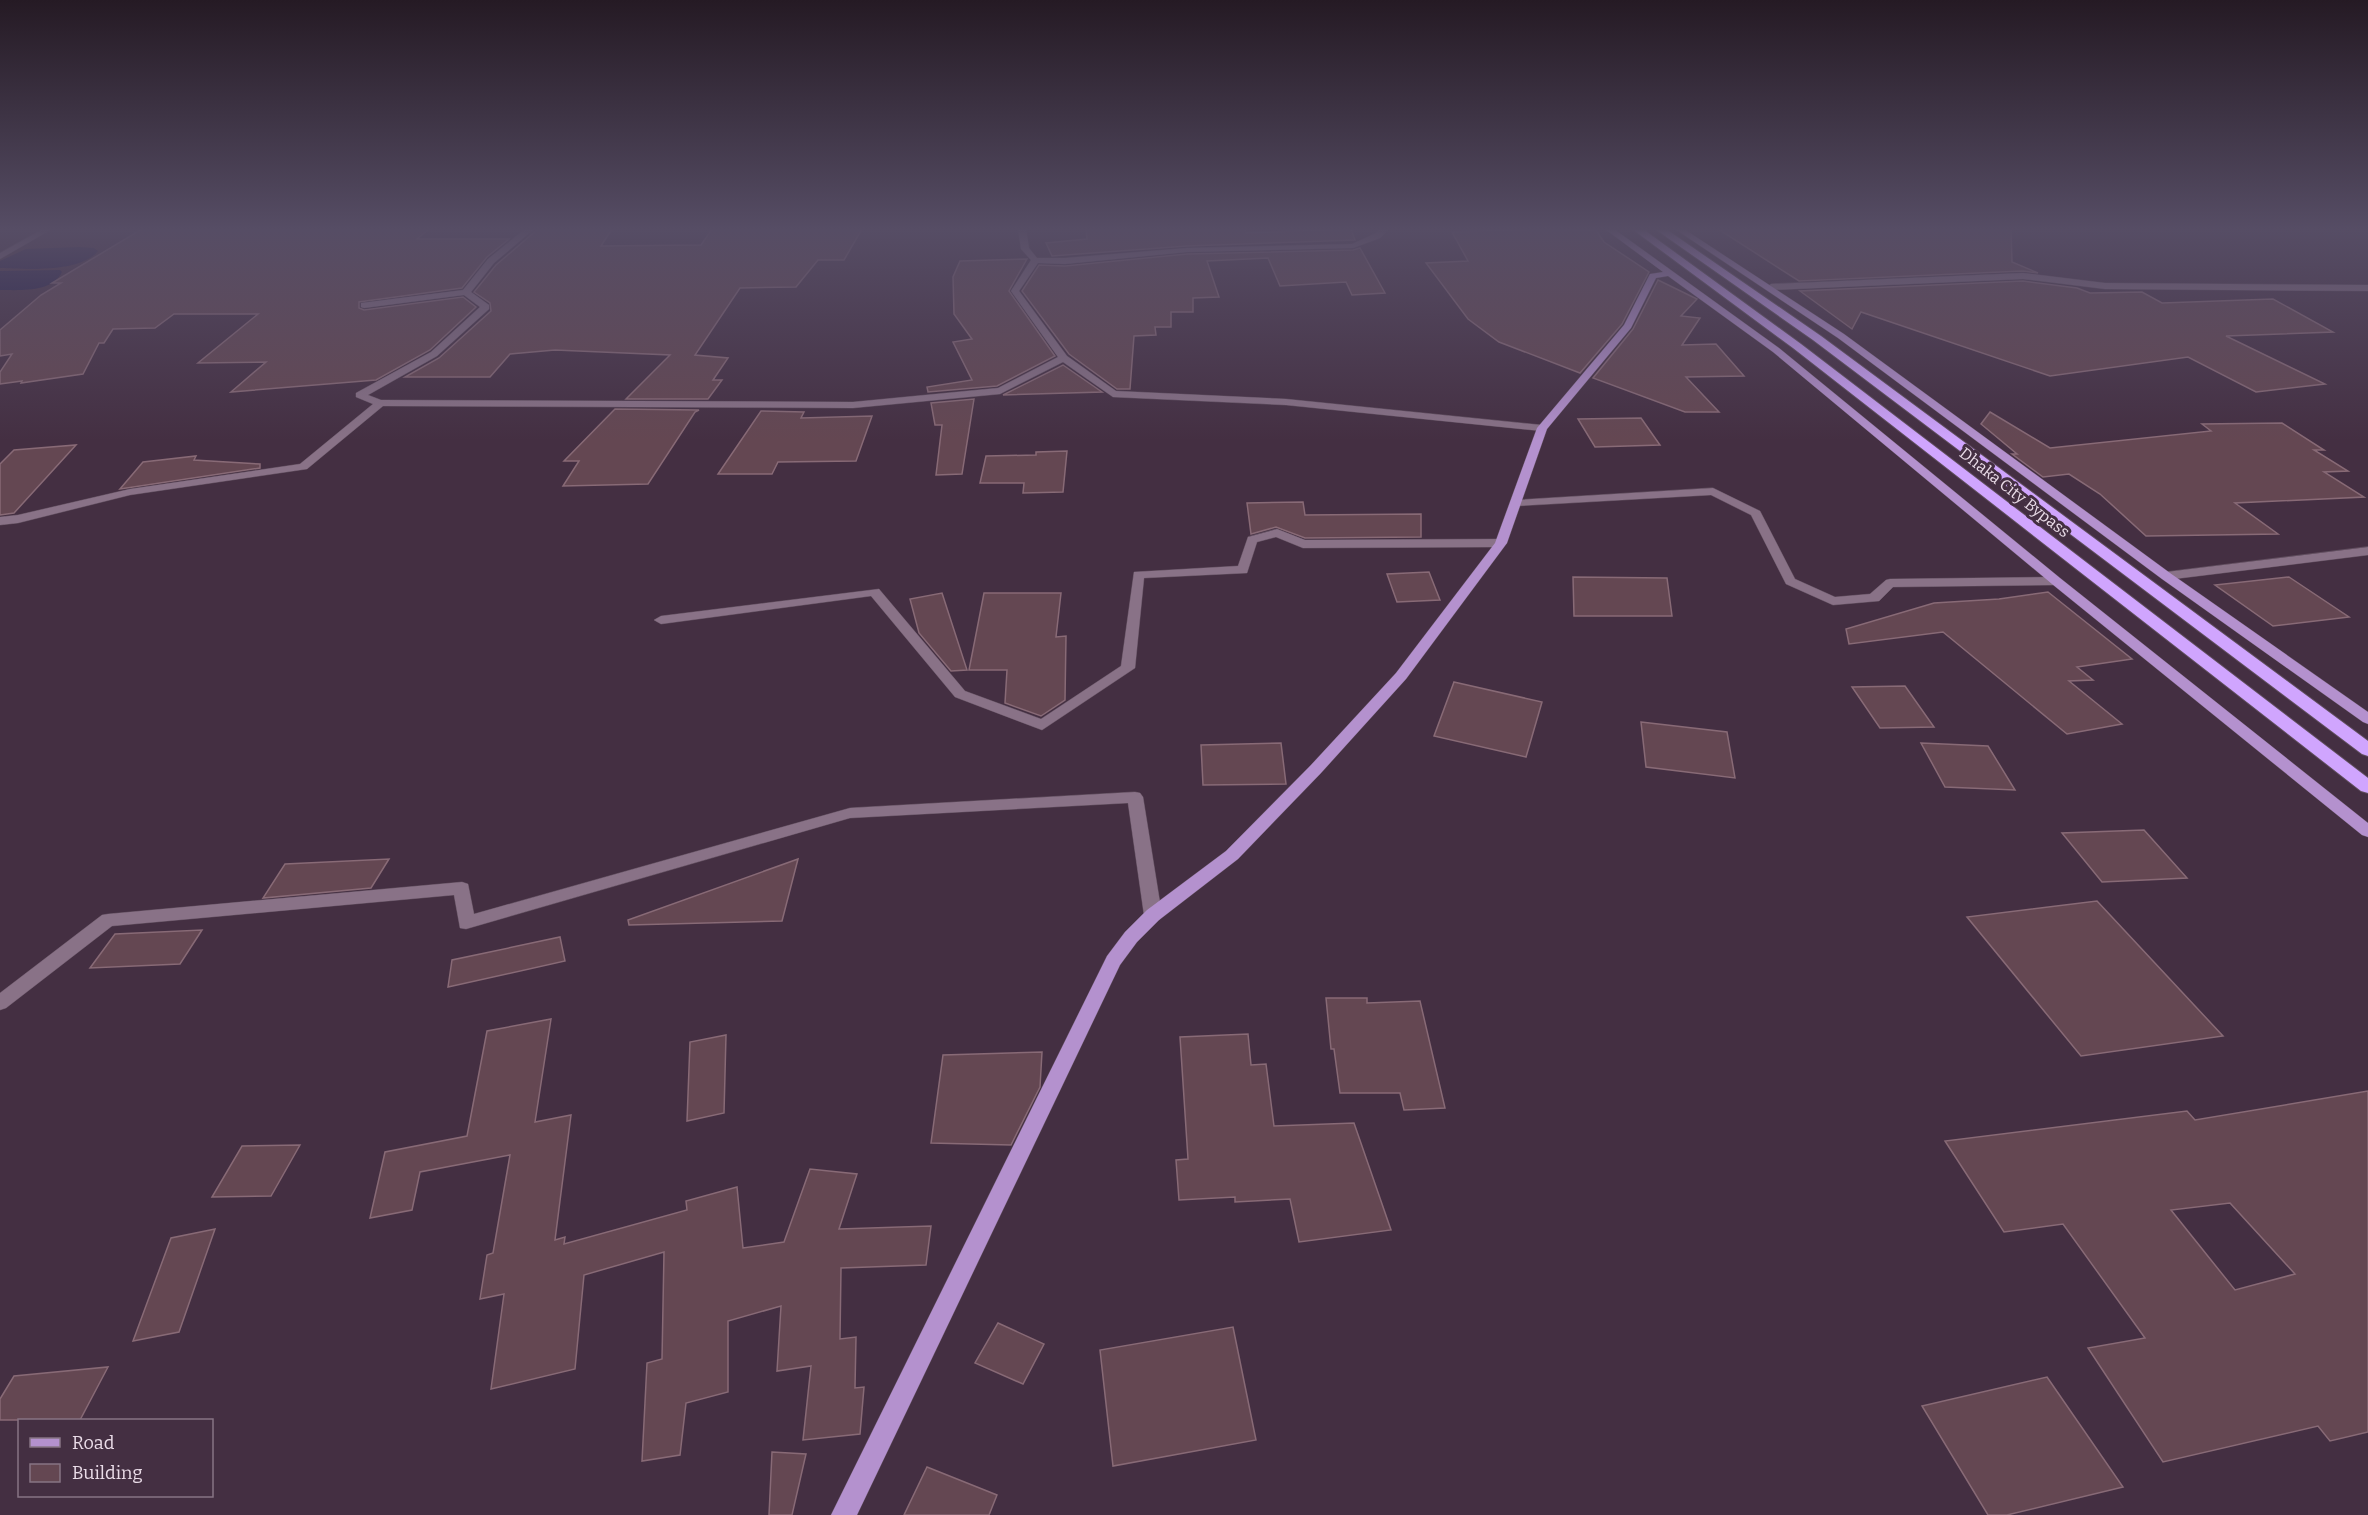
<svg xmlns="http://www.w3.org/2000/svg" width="2368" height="1515" viewBox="0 0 2368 1515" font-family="Bitter,serif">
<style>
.water{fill:#1c1846}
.building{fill:#644752;stroke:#886a76;stroke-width:1.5;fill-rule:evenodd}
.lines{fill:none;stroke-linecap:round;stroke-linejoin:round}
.minor-casing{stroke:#604e5e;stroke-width:1}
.major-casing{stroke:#604e5e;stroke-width:1}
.highway-casing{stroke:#604e5e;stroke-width:2}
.minor{fill:#897287;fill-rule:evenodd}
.major{fill:#b491ce;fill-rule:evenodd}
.highway{fill:#d0a5fe;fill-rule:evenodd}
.labels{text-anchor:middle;stroke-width:6;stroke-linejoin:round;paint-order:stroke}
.far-street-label{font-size:16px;fill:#eadce8;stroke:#442f42}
</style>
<rect width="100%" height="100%" fill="#442f42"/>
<!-- water -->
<g class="water">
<path d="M80,247L94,248L98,251C80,273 26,269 0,268V261L26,249Z"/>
<path d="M60,270L62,272C52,293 19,290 0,290V271Z"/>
</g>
<!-- building -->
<g class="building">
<polygon points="142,229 429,229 417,239 509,239 487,257 462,288 359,302 359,308 364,310 463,297 476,307 430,350 376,380 231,392 266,362 198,363 258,314 174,314 155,328 113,329 104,343 99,343 83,374 21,383 22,381 0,384 0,372 12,354 0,356 0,330 41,295 61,283 52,283"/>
<polygon points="538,229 612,229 601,246 701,245 712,229 862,229 844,260 818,260 796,287 740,288 695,355 728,358 713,380 722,380 708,399 626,399 670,355 555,350 510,354 490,377 405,377 439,358 491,311 490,303 474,292 496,265"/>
<polygon points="1086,229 1245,229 1246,233 1351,229 1355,240 1187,246 1052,256 1046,243 1087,239"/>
<polygon points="1542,229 1596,230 1604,242 1649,272 1622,324 1580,373 1499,342 1468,319 1426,263 1468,261 1452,232"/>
<polygon points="1718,229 2011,229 2012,262 2038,273 2023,271 1799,281"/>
<polygon points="1360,248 1385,293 1352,295 1346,282 1280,286 1268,258 1207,261 1219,297 1193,298 1193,312 1171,312 1171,327 1155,327 1156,335 1134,336 1130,389 1117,389 1069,354 1022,291 1039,265 1065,266 1187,254 1353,250"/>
<polygon points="1027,259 1009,291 1055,356 997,386 928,392 927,387 972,380 953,342 972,339 954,314 953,277 960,261"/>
<polygon points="1658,280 1697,299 1681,316 1700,318 1682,345 1716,344 1744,376 1686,377 1719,412 1685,412 1593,378 1633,329"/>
<polygon points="2023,281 2077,288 2090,293 2142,292 2162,303 2273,299 2333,332 2226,336 2325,384 2256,392 2188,357 2050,376 1861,312 1852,329 1800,291"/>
<polygon points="1063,365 1102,392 1003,395"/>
<polygon points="974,399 962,474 936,475 942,425 935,425 931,403"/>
<polygon points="615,409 699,410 695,412 648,484 563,486 579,461 564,461"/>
<polygon points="761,411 804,412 801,418 872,416 856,461 778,462 772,474 718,474"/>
<polygon points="1990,412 2050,448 2211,431 2202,424 2282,423 2324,450 2314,450 2348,471 2324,472 2364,497 2235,503 2278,534 2146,536 2100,494 2069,474 2043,477 2012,454 2017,454 1981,424"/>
<polygon points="1641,418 1660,445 1595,447 1578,419"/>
<polygon points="76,445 14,513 0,515 0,464 14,450"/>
<polygon points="1067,451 1063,492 1023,493 1024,483 980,483 986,456 1036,455 1036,452"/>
<polygon points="196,456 194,460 260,464 260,468 120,489 143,462"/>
<polygon points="1303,502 1305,515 1421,514 1421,537 1305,538 1276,527 1251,534 1247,503"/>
<polygon points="1429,572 1440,600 1397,602 1387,574"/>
<polygon points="1573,577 1667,578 1672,616 1574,616"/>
<polygon points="2289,577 2349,617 2273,626 2215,585"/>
<polygon points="2048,592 2132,659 2077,667 2093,680 2069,681 2122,724 2067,734 1943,632 1849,644 1846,629 1934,603 1999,599"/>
<polygon points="942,593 967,670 951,671 919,633 910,599"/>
<polygon points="984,593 1061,593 1056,637 1066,636 1065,700 1041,716 1005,703 1007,670 969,670"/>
<polygon points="1454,682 1542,702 1526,757 1434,736"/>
<polygon points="1905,686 1934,727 1880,728 1852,687"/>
<polygon points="1641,722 1727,732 1735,778 1646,767"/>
<polygon points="1281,743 1286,784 1203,785 1201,745"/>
<polygon points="1921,743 1988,746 2015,790 1945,787"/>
<polygon points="2144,830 2187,878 2102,882 2062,833"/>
<polygon points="389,859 371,888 263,898 285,864"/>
<polygon points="798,859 782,921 629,925 628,920"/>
<polygon points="2097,901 2223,1036 2081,1056 1967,917"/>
<polygon points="202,930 180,964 90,968 115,934"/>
<polygon points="560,937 565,961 448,987 452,960"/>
<polygon points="1326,998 1367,998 1367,1003 1420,1001 1445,1108 1404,1110 1400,1093 1340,1093 1334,1049 1331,1049"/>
<polygon points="551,1019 535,1122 571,1115 555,1240 565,1237 564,1244 687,1210 686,1201 737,1187 743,1248 784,1242 810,1169 857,1174 839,1229 931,1226 926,1265 841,1268 840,1339 856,1337 855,1388 864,1387 860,1434 803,1440 811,1366 777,1371 781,1306 728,1321 728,1392 686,1403 680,1455 642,1461 647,1363 662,1359 664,1252 584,1275 575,1369 491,1389 504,1294 480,1299 487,1255 493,1253 510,1155 420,1172 412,1210 370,1218 385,1152 467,1136 487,1031"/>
<polygon points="1248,1034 1251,1065 1266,1064 1274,1126 1354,1123 1391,1230 1299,1242 1290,1199 1235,1202 1235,1197 1179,1200 1176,1160 1188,1159 1180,1037"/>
<polygon points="726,1035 724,1113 687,1121 690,1042"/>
<polygon points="1042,1052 1040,1087 1011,1145 931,1143 943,1055"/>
<path d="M2368,1091V1432L2330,1441L2318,1426L2163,1462L2088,1348L2145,1338L2063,1224L2004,1232L1945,1141L2187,1111L2195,1120ZM2230,1203L2295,1274L2235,1290L2171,1210Z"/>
<polygon points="300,1145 271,1196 212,1197 242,1146"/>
<polygon points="215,1229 179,1332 133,1341 171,1238"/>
<polygon points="998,1323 1044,1344 1023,1384 975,1363"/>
<polygon points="1233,1327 1256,1440 1113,1466 1100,1350"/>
<polygon points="108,1367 80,1420 0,1420 0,1399 14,1376"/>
<polygon points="2047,1377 2123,1487 2007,1515 1988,1515 1922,1406"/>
<polygon points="772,1452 806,1454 792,1515 769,1515"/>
<polygon points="927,1467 997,1495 989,1515 904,1515"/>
</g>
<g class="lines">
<!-- minor casing -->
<g class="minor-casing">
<g id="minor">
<polygon points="43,229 52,229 0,259 0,253"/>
<polygon points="525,229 534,229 494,263 471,292 489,305 489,309 437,356 368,395 381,400 853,402 998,388 1058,357 1011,291 1031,260 1021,249 1018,229 1026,229 1029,248 1037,258 1065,258 1187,248 1352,244 1374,234 1380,229 1389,229 1380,238 1353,248 1187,252 1065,264 1038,263 1019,291 1067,356 1116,391 1286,399 1542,425 1547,428 1542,431 1286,405 1113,397 1063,362 1000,394 853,408 383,406 307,469 130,495 18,523 0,525 0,517 18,515 130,489 300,464 373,404 356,397 356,393 431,352 480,307 464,295 364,308 361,307 361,303 463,290 488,259"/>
<polygon points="2023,273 2105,283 2368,285 2368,291 2105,289 2023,279 1771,290 1767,287 1771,284"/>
<polygon points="1713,488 1760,511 1795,579 1835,597 1870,594 1886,580 1890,579 2056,577 2062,581 2056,585 1893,587 1879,601 1833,605 1786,584 1751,515 1711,495 1517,506 1511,503 1517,500"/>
<polygon points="1277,529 1305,540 1501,539 1507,543 1501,547 1303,548 1276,537 1257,542 1247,573 1144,578 1135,668 1042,730 955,697 871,596 661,624 654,620 661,616 879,589 965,691 1041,719 1121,666 1134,572 1238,566 1248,537"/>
<polygon points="2368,547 2368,555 2166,580 2160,576 2166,572"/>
<polygon points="1135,792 1140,793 1143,797 1162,915 1159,920 1153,921 1147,920 1144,915 1128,803 850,818 466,929 460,928 454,895 112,926 6,1008 0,1010 0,993 102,915 108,914 462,882 468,884 474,914 850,808"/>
</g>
</g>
<!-- major casing -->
<g class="major-casing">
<g id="major">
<polygon points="1605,229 1614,229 1779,348 2060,578 2368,823 2368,837 2362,835 2052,584 1773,352 1668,276 1656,278 1631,328 1547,429 1507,543 1406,679 1321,773 1238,859 1159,920 1137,942 1120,965 857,1515 831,1515 1107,956 1125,932 1147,910 1226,851 1311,765 1396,673 1495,543 1537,428 1624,325 1650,274 1663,272"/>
<polygon points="1675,229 1684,229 1844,334 2170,573 2368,712 2368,724 2363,722 2162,579 1838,338"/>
</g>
</g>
<!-- highway casing -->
<g class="highway-casing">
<g id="highway">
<polygon points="1632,229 1643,229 1801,344 2368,778 2368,793 2361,791 1793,348"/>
<polygon points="1655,229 1666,229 1821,336 2368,741 2368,756 2362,754 1813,340"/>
</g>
</g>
<!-- minor -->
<use href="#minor" class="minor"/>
<!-- major -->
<use href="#major" class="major"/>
<!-- highway -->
<use href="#highway" class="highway"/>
</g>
<!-- sky -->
<linearGradient id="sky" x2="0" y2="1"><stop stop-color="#251a24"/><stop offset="0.52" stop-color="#564d65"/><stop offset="1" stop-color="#564d65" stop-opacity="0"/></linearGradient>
<rect width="2368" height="441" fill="url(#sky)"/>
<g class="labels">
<!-- far-street labels -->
<g class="far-street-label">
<text transform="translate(2015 492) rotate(38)" y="6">Dhaka City Bypass</text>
</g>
</g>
<!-- legend -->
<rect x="18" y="1419" width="195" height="78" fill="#442f42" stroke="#867484" stroke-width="1.5"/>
<rect x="30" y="1438" width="30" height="9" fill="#b491ce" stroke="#867484" stroke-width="1.5"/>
<text x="72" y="1449" font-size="18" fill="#eadce8">Road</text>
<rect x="30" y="1464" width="30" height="18" fill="#644752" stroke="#867484" stroke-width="1.5"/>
<text x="72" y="1479" font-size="18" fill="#eadce8">Building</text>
</svg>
